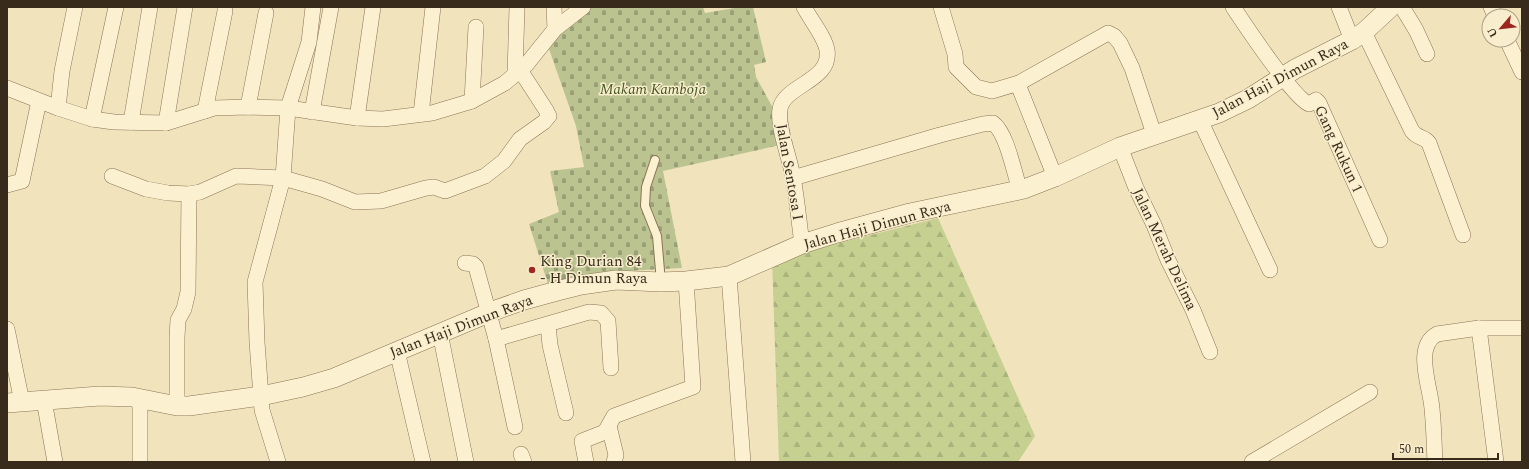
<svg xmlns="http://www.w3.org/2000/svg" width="1529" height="469" viewBox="0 0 1529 469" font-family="Spectral,serif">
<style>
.forest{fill:url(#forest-firs)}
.cemetery{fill:url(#cemetery-stones)}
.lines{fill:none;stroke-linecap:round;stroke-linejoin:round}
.service-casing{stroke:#8b7455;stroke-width:10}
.minor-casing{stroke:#8b7455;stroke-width:16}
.tertiary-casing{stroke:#8b7455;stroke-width:20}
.service{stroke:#fbf1d1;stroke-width:8}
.minor{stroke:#fbf1d1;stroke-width:15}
.tertiary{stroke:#fbf1d1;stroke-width:19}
.poi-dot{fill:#9e2620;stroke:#f8eecd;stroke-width:1.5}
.labels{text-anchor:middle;stroke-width:3;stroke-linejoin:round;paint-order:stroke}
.street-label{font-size:15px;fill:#392b1b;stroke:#f8eecd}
.park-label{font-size:15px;font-style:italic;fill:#465720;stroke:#f8eecd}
.poi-label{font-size:15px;fill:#392b1b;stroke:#f8eecd;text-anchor:start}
</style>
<defs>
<pattern id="forest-firs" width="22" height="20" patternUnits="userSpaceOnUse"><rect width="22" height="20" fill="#c5d091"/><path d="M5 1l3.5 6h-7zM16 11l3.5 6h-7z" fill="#aab37c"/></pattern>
<pattern id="cemetery-stones" width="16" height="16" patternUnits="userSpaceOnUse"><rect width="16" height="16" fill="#bbc491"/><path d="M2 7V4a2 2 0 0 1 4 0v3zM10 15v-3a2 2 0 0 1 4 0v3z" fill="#999f76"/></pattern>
</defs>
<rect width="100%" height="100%" fill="#f1e4bd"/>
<!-- forest -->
<polygon class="forest" points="938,218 1035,436 1018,462 779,462 772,260"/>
<!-- cemetery -->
<polygon class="cemetery" points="592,7 703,7 705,13 740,7 753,7 766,62 754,65 756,77 779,119 785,144 663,171 682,268 607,272 548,284 529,224 559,212 550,171 584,167 576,126 549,49 562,28"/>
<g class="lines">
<!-- service casing -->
<g class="service-casing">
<polyline id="service" points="655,160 646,187 645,206 657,236 661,282"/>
</g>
<!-- minor casing -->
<g class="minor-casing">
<g id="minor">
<polyline points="554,7 555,29"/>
<polyline points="941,7 955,54 956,67 976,87 992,91 1019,83 1108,33 1114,36 1120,43 1132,68 1154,134"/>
<path d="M1233,7C1243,22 1296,102 1309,104L1316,100L1319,103L1380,240"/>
<polyline points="1339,7 1352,40"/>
<polyline points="1402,7 1416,30 1427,54"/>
<polyline points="1491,7 1495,16"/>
<path d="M1364,32L1412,131C1418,139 1424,136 1429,143L1463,235"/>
<polyline points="1507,40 1522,72"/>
<polyline points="515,74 517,7"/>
<polyline points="1019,83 1019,87 1055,177"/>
<polyline points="7,88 58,108 92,119 114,122 166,123 214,108 248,107 288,108 357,118 383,119 432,113 472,101 505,83 526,65 555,29 583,7"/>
<polyline points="472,101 476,27"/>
<polyline points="248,107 266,13"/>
<polyline points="58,108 62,71 75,7"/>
<polyline points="205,111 225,11"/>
<polyline points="312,112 331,7"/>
<polyline points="421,114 433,7"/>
<polyline points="357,118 373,7"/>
<polyline points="92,119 116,7"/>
<polyline points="1200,120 1270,270"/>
<polyline points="131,122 150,7"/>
<polyline points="166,123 185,7"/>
<polyline points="1120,147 1136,188 1154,225 1168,260 1193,310 1210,352"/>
<polyline points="112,176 146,189 168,193 189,194 200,192 236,176 283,178 322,189 355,202 381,201 426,188 434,187 445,191 485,176 504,161 520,139 544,122 549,116 546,110 520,70"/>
<path d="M793,178L940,135L983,124L993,123C1007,133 1014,173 1020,190"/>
<polyline points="7,185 22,181 39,101"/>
<path d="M802,244C799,222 797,199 793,177C790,158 777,127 780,109C784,85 832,81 827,50C825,37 810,19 804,7"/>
<polyline points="465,263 473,264 476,267 496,339"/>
<polyline points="729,276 743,462"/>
<polyline points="548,325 550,345 566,413"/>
<polyline points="1479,328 1496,462"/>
<polyline points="7,329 22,402"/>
<polyline points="440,333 466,462"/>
<polyline points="397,351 423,462"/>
<polyline points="140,399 140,462"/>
<polyline points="44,400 55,462"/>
<polyline points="177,406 177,337 178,320 184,309 188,292 189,194"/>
<polyline points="609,426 616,455 614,462"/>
<polyline points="515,427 496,339 589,312 601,313 608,321 611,368"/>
<polyline points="521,454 524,462"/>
<polyline points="278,462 262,410 257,342 255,282 283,178 288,108 309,42 313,7"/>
<polyline points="586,462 582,441 605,432 614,416 693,387 686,281"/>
<polyline points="1252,462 1370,392"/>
<path d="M1435,462C1434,444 1434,427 1432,409C1431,388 1413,347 1437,334L1479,328H1522"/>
</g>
</g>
<!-- tertiary casing -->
<g class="tertiary-casing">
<polyline id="tertiary" points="7,403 100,396 132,397 177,406 189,406 261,396 303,387 334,378 493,311 524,300 557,291 581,285 616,280 661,282 686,281 729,276 802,244 837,233 910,213 1024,189 1055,177 1120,147 1219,113 1248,99 1295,69 1352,40 1364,32 1391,7"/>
</g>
<!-- service -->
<use href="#service" class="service"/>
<!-- minor -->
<use href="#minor" class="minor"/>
<!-- tertiary -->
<use href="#tertiary" class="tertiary"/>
</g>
<!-- markers -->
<circle class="poi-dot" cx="532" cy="270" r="4"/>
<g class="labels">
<!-- street labels -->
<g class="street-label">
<text transform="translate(1280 78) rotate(-28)" y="5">Jalan Haji Dimun Raya</text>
<text transform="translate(1339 149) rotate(65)" y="5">Gang Rukun 1</text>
<text transform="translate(790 172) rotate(80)" y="5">Jalan Sentosa I</text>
<text transform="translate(877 225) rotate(-15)" y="5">Jalan Haji Dimun Raya</text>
<text transform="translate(1165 249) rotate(65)" y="5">Jalan Merah Delima</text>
<text transform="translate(461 326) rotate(-21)" y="5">Jalan Haji Dimun Raya</text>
</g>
<!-- park labels -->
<g class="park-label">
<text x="653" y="94">Makam Kamboja</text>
</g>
<!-- poi labels -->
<g class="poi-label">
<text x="540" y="266">King Durian 84<tspan x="540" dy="17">- H Dimun Raya</tspan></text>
</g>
</g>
<!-- border -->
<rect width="1529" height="469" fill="none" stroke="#392b1b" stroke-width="16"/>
<!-- north arrow -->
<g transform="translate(1501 28) rotate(242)"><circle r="19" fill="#f8eecd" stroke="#aca086"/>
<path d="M0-3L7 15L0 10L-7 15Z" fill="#9e2620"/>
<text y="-6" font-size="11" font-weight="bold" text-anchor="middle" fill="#392b1b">U</text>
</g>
<!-- scale -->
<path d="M1393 453v6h105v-6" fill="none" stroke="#392b1b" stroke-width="2"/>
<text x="1399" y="453" font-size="12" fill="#392b1b" stroke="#f8eecd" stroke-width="3" paint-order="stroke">50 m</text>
</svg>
